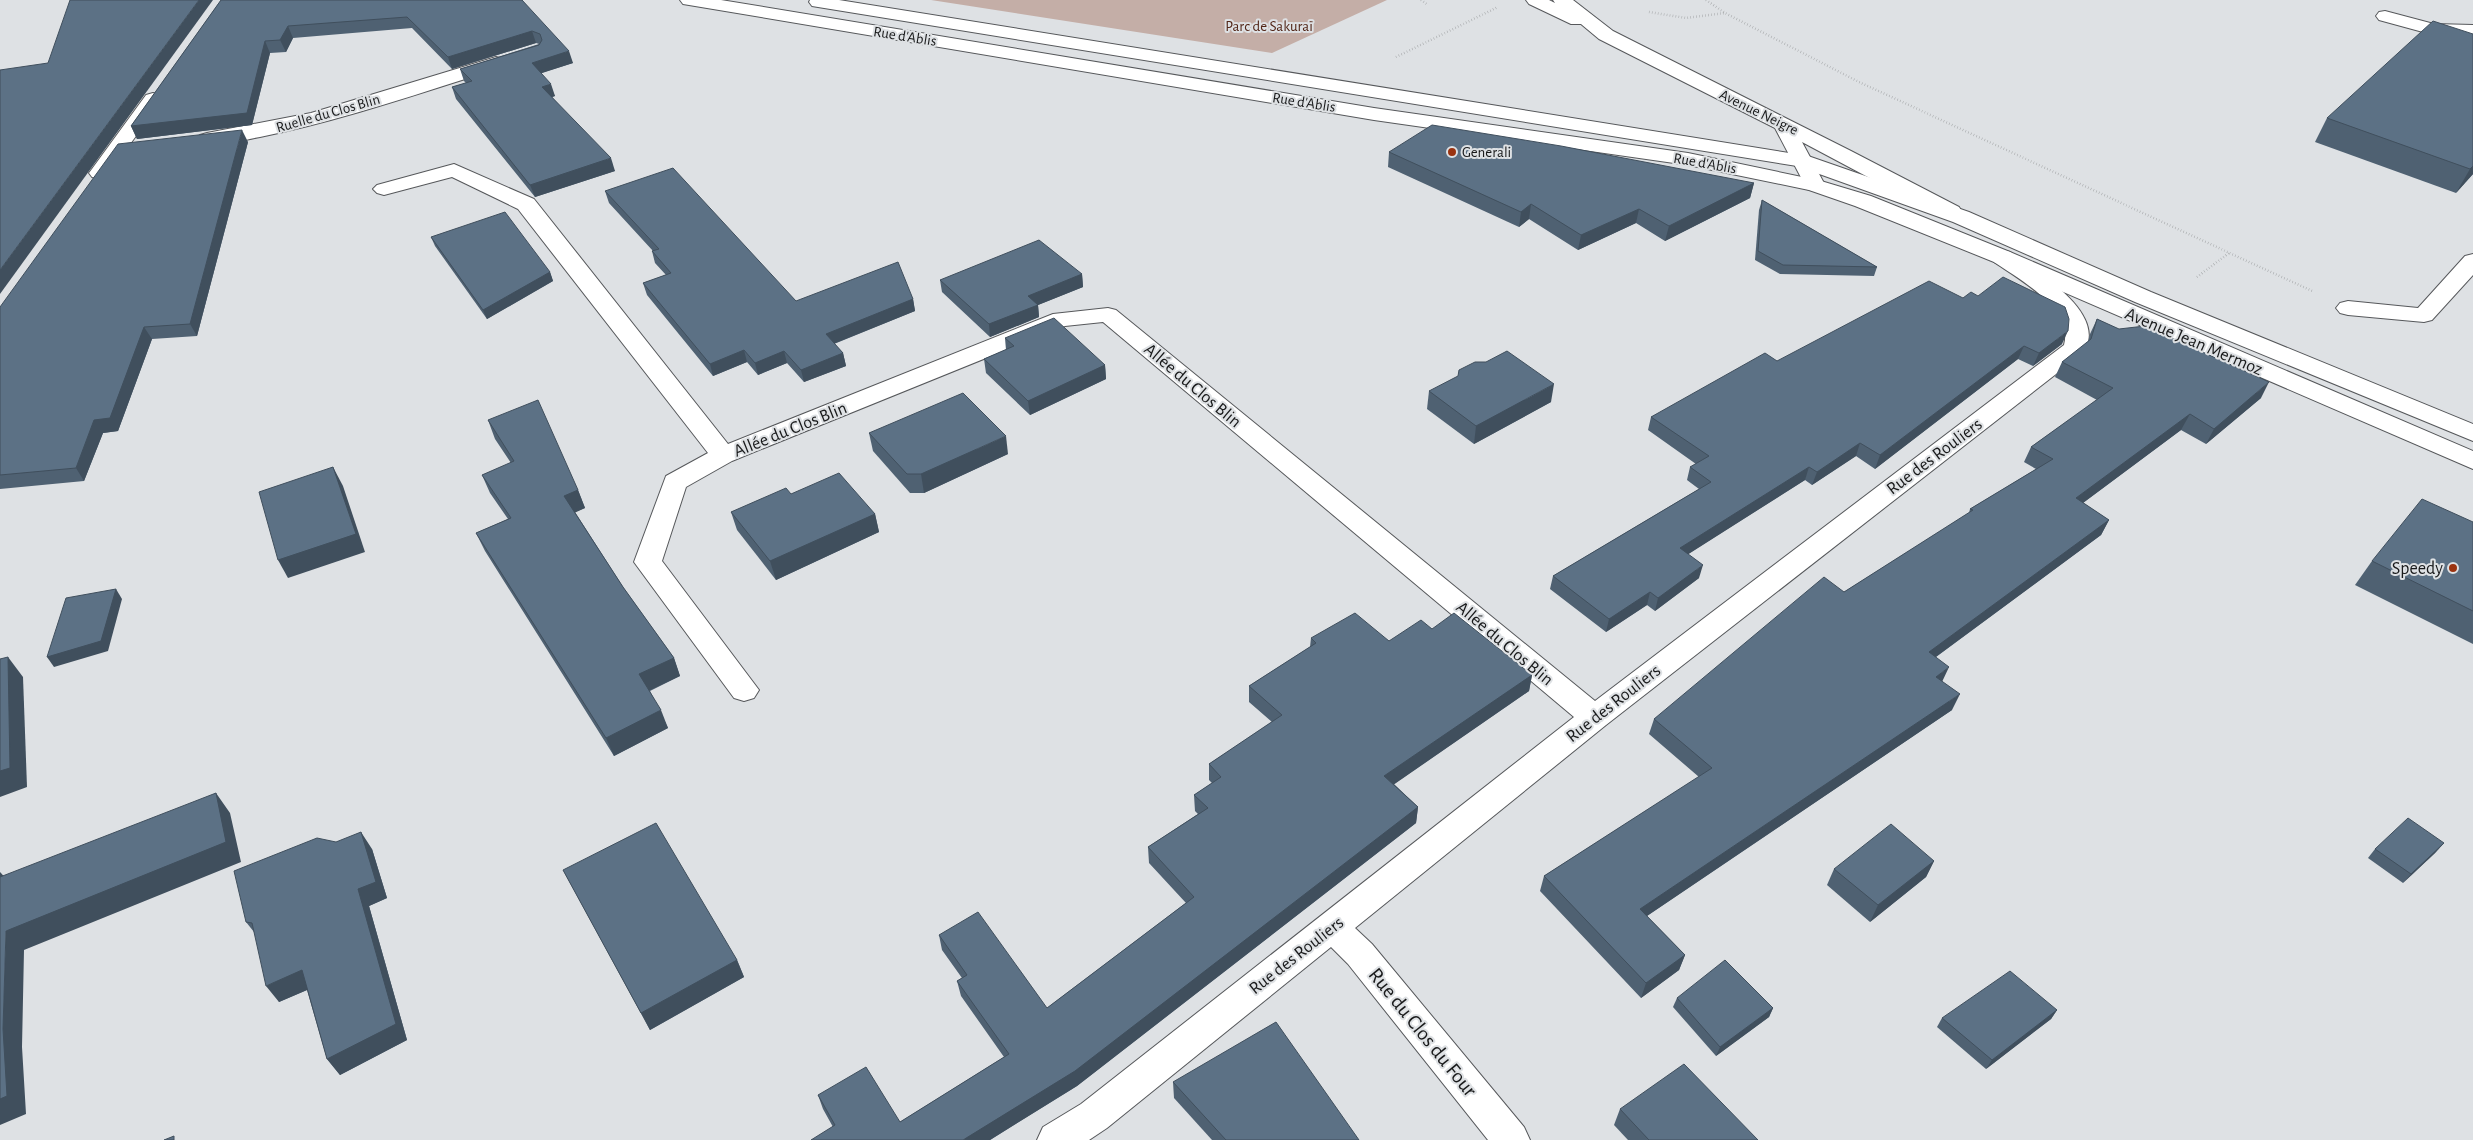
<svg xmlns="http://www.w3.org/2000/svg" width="2473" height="1140" viewBox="0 0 2473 1140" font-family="'Alegreya Sans',sans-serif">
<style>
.green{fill:#c4aea7}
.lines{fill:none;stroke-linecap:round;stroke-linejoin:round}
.service-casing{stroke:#56585b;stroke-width:2}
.minor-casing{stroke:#56585b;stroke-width:2}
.tertiary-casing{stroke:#56585b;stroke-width:2}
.secondary-casing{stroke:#56585b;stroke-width:2}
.path{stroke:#9ea0a2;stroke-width:2.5;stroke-dasharray:0.5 2.5;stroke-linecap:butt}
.service{fill:#fff;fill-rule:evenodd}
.minor{fill:#fff;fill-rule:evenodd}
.tertiary{fill:#fff;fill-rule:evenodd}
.secondary{fill:#fff;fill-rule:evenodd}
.wall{fill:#4f6172}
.shaded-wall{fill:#404f5d}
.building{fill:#5c7185;stroke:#404f5d}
.poi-dot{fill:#9a3310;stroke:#dee1e4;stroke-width:2}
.labels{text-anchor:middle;stroke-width:4;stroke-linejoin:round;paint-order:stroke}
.far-park-label{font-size:15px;fill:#532719;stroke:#dee1e4}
.far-street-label{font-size:15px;fill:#191a1b;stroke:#dee1e4}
.far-poi-label{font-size:15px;fill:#191a1b;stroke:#dee1e4;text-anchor:start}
.street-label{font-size:18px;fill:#191a1b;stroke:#dee1e4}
.poi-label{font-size:18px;fill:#191a1b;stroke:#dee1e4;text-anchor:end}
.near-street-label{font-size:21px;fill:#191a1b;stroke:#dee1e4}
</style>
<rect width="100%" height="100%" fill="#dee1e4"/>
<!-- green -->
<polygon class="green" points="931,0 1387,0 1272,53"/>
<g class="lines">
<!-- service casing -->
<g class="service-casing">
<g id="service">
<polygon points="2385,11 2434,24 2473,25 2473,37 2434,35 2379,20 2376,16 2379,12"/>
<path d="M496,57L503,59L505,63L503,67C423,92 343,120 260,137C242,140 218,148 200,143L197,139L200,135L207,133L311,113Z"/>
</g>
</g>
<!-- minor casing -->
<g class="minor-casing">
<g id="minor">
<polygon points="1526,0 1549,0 1555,3 1553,0 1573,0 1613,31 1851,151 1959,207 1962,212 1959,217 1951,218 1943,217 1802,142 1825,185 1821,189 1814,191 1807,189 1775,128 1599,39 1581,24 1571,24 1529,4"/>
<path d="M454,164L534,199L728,444L1053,314L1108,308L1116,310L1595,701L2064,345C2074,309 2019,279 1994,262L1991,257L1994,252L2002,250L2010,252C2036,271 2110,314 2083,353L1606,725L1355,928L1372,944L1524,1127L1530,1140H1488L1348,964L1331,947L1107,1128L1089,1140H1037L1043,1127L1081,1104L1574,717L1103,322L1065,326L732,461L686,487L662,561L759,690L754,698L744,701L734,698L634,562L666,476L708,453L518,209L452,177L384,195L377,193L373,189L377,185Z"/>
<polygon points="2473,254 2473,275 2432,320 2424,322 2348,315 2340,313 2336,308 2340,303 2348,301 2418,308 2465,256"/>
</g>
</g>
<!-- tertiary casing -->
<g class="tertiary-casing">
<polygon id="tertiary" points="153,93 160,95 163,99 106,177 99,179 92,177 89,173 92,169 146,95"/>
</g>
<!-- secondary casing -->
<g class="secondary-casing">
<g id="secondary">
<polygon points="680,0 721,0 1374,108 1688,153 1821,181 1871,196 2010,252 2473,451 2473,469 1994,262 1855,206 1809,190 1688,165 1374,120 689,5 683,4"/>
<polygon points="810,0 839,0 1808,156 1969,212 2151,292 2473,424 2473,441 2135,302 1953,222 1797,166 818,7 812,6 809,2"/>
</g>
</g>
<!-- path -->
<g class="path">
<polyline points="1421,0 1428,5"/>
<polyline points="1706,0 1725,13 1859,82 2312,291"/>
<polyline points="1649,12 1686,18 1725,13"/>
<polyline points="1396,57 1498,7"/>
<polyline points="2197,277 2229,253"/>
</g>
<!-- service -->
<use href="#service" class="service"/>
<!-- minor -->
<use href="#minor" class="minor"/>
<!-- tertiary -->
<use href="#tertiary" class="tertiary"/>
<!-- secondary -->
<use href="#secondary" class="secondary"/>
</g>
<!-- wall -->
<g class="wall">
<polygon points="221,0 522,0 573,63 541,73 555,96 552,97 615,171 535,197 456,99 452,87 466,83 464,81 460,69 539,44 536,43 452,69 412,28 293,38 286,52 270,53 252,125 137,139 131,126"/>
<polygon points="2473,34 2473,174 2456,193 2315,142 2327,118"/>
<polygon points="248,142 197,336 152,339 118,431 103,433 84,481 0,489 0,307"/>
<polygon points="1389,152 1754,183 1750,198 1665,241 1636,223 1578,250 1529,219 1519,227 1388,167"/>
<polygon points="605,191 796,301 913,299 915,311 834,344 843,353 846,366 804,382 787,363 758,375 747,362 713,376 647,295 643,283 666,275 655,263 652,251 653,251 609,203"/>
<polygon points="1762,200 1877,267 1874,276 1780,274 1755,260 1759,210"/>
<polygon points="431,237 550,272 553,281 487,319 435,246"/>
<polygon points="1082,274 1083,287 1038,305 1039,317 990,337 942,292 940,280"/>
<polygon points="1963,298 2062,344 2033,366 2018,359 1875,469 1856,456 1812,485 1805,480 1688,554 1699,578 1655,611 1647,605 1606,632 1550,589 1553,576 1699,489 1687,480 1690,467 1696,464 1648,430 1651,417 1777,361"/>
<polygon points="2097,319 2261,398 2206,444 2181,430 2083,503 2109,520 2101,535 1936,657 1942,682 1952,710 1647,916 1685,955 1679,970 1641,998 1540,891 1544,876 1699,777 1649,734 1654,719 1844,592 1969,513 1970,509 2036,469 2024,462 2031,447 2097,400 2055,377 2062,362 2088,342 2090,334"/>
<polygon points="1005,338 1105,365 1106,379 1030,415 986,373 984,359 1006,350"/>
<polygon points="1429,391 1551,402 1474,444 1427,409"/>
<polygon points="488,420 578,490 585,508 575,512 623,587 674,658 680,676 650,691 668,728 614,756 485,551 476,533 508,519 490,493 482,475 511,463 495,439"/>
<polygon points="869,433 1008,454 924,493 910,493 873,451"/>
<polygon points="791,494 875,514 879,532 776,580 737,530 731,512"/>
<polygon points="2473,522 2473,644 2355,585 2372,561"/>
<polygon points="1432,629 1532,675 1529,691 1394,784 1418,807 1416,823 1077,1086 990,1140 833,1127 823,1109 818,1095 900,1122 1004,1057 961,996 957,981 962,978 942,950 939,935 1047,1008 1186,903 1149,863 1148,847 1198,814 1195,811 1194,795 1212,783 1209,780 1209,764 1272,722 1249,702 1249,686 1310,647 1311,638 1389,641"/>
<polygon points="336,842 372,849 387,898 369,906 407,1040 340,1075 327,1059 307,990 279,1002 254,932 246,922"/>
<polygon points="2444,843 2435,853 2403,883 2368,858 2375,849"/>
<polygon points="1934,861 1926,877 1870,922 1827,885 1834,869"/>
<polygon points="563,870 737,960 744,977 650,1030"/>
<polygon points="1677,998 1773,1008 1769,1017 1716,1056 1673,1007"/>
<polygon points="2057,1010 2051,1019 1986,1069 1937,1027 1942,1018"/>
<polygon points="1173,1082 1359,1140 1212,1140 1174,1098"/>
<polygon points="1620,1109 1758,1140 1628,1140 1614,1125"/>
</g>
<!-- shaded-wall -->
<g class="shaded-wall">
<polygon points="199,0 213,0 0,294 0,270"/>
<polygon points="288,26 293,38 286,52 280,40"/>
<polygon points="532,31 536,43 452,69 448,57"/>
<polygon points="265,41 270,53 252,125 137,139 131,126"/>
<polygon points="569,51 573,63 536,75 532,63"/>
<polygon points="551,84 555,96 546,99 542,87"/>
<polygon points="242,130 248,142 197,336 190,324"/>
<polygon points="611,158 615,171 535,197 530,185"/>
<polygon points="2473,166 2473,174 2456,193 2470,169"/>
<polygon points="1754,183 1750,198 1665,241 1669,226"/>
<polygon points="1531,204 1529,219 1519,227 1521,212"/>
<polygon points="1639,209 1636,223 1578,250 1581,235"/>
<polygon points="550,272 553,281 487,319 483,310"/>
<polygon points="1082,274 1083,287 1038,305 1039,317 990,337 989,324 1028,296"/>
<polygon points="913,299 915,311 828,346 826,334"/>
<polygon points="144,327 152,339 118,431 103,433 84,481 76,468 94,420"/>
<polygon points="2068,331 2062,344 2033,366 2039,353"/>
<polygon points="2024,346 2018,359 1875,469 1880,455"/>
<polygon points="744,350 747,362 713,376 710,364"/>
<polygon points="784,351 787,363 758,375 755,363"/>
<polygon points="843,353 846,366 804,382 801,370"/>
<polygon points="1105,365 1106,379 1030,415 1028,401"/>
<polygon points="2269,382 2261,398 2206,444 2214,429"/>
<polygon points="1554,384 1551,402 1474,444 1476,426"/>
<polygon points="2190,414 2181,430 2068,514 2076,498"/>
<polygon points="1006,436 1008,454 924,493 921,474"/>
<polygon points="1860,443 1856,456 1812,485 1817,472"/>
<polygon points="333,467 343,486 365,552 288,578 278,560"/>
<polygon points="1809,467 1805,480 1676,562 1680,548"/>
<polygon points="578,490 585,508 572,514 564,496"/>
<polygon points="875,514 879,532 776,580 770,561"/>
<polygon points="2109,520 2101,535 1922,667 1929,652"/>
<polygon points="1703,565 1699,578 1655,611 1658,598"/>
<polygon points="116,589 122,599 108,651 54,667 47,657"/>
<polygon points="1650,592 1647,605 1606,632 1609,619"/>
<polygon points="8,657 23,677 27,787 0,797 0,771"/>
<polygon points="674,658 680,676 646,692 639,674"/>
<polygon points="1949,667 1942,682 1936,677"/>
<polygon points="1532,675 1529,691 1383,792 1384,776"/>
<polygon points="1960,694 1952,710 1635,924 1640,909"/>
<polygon points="661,710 668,728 614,756 606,738"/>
<polygon points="216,793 230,813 241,862 24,950 22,1047 26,1114 0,1125 0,1099 6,931"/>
<polygon points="1418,807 1416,823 1077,1086 990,1140 963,1140"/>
<polygon points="361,832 372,849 387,898 369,906 407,1040 340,1075 327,1059 358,889"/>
<polygon points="2444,843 2435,853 2403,883 2411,874"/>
<polygon points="1934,861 1926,877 1870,922 1878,905"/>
<polygon points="0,872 12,885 0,884"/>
<polygon points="1685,955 1679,970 1641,998 1646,983"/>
<polygon points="737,960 744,977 650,1030 641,1013"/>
<polygon points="302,970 314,987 279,1002 266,986"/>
<polygon points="1773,1008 1769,1017 1716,1056 1720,1047"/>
<polygon points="2057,1010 2051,1019 1986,1069 1992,1060"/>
</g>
<!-- building -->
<g class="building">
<polygon points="70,0 199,0 0,270 0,70 48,63"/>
<polygon points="221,0 522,0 569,51 532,63 551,84 542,87 611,158 530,185 452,87 472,81 460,69 539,45 542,40 540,34 532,31 448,57 407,17 288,26 280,40 265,41 247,113 131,126"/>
<polygon points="2433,21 2473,34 2473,166 2470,169 2327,118"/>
<polygon points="1432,125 1561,146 1754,183 1669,226 1639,209 1581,235 1531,204 1521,212 1389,152"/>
<polygon points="242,130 190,324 144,327 110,418 94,420 76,468 0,475 0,307 118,144"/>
<polygon points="673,168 796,301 898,262 913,299 826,334 843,353 801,370 784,351 755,363 744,350 710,364 643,283 671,273 652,251 659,249 605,191"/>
<polygon points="1762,200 1877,267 1783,265 1758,251"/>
<polygon points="505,212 550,272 483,310 431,237"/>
<polygon points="1039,240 1082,274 1028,296 1038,305 989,324 940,280"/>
<polygon points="2003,277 2065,307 2069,319 2068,331 2039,353 2024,346 1880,455 1860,443 1817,472 1809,467 1680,548 1703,565 1658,598 1650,592 1609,619 1553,576 1711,482 1690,467 1709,456 1651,417 1765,353 1777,361 1929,281 1963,298 1971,292 1978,296"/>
<polygon points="1054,318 1105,365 1028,401 984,359 1014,346 1005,338"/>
<polygon points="2097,319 2119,329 2145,326 2269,382 2214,429 2190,414 2076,498 2109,520 1929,652 1949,667 1936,677 1960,694 1640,909 1685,955 1646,983 1544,876 1712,768 1654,719 1824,577 1844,592 1973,510 1970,509 2053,459 2031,447 2113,388 2062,362 2091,339"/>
<polygon points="1507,351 1554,384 1476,426 1429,391 1458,376 1459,370 1475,362 1486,362"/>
<polygon points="963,393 1006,436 921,474 907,474 869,433"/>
<polygon points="538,400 578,490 564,496 623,587 674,658 639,674 661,710 606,738 476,533 511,518 482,475 514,461 488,420"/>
<polygon points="333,467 356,534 278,560 259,492"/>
<polygon points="839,473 875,514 770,561 731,512 786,488 791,494"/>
<polygon points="2422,499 2473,522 2473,611 2372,561"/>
<polygon points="116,589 101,641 47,657 66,598"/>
<polygon points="1355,613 1389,641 1421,620 1432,629 1454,613 1532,675 1384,776 1418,807 1075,1071 963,1140 811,1140 835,1125 818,1095 866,1067 900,1122 1009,1054 957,981 967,975 939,935 978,912 1047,1008 1194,897 1148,847 1208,808 1194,795 1221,777 1209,764 1282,715 1249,686 1316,643 1311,638"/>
<polygon points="8,657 10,768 0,771 0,659"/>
<polygon points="216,793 226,842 6,931 3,1029 7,1096 0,1099 0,877"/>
<polygon points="2408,818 2444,843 2411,874 2375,849"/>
<polygon points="656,823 737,960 641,1013 563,870"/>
<polygon points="1891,824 1934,861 1878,905 1834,869"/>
<polygon points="361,832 376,882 358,889 396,1024 327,1059 302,970 266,986 252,923 246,922 234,871 317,838 336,842"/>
<polygon points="1725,960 1773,1008 1720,1047 1677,998"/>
<polygon points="2010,971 2057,1010 1992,1060 1942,1018"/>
<polygon points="1276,1022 1359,1140 1226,1140 1173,1082"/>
<polygon points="1684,1064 1758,1140 1649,1140 1620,1109"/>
<polygon points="174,1136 174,1140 164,1140"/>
</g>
<!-- markers -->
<g class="poi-dot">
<circle cx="1452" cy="152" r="5"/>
<circle cx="2453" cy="568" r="5"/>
</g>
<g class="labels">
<!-- far-park labels -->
<g class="far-park-label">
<text x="1269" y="31">Parc de Sakuraï</text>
</g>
<!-- far-street labels -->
<g class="far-street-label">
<text transform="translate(905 36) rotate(9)" y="5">Rue d'Ablis</text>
<text transform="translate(1304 102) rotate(9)" y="5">Rue d'Ablis</text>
<text transform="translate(1759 112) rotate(26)" y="5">Avenue Neigre</text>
<text transform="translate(328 113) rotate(-16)" y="5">Ruelle du Clos Blin</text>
<text transform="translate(1705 163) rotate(10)" y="5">Rue d'Ablis</text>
</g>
<!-- far-poi labels -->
<g class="far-poi-label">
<text x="1462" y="157">Generali</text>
</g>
<!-- street labels -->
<g class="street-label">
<text transform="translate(2194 341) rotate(23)" y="6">Avenue Jean Mermoz</text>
<text transform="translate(1193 385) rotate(40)" y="6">Allée du Clos Blin</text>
<text transform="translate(790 429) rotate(-22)" y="6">Allée du Clos Blin</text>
<text transform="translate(1934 456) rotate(-37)" y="6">Rue des Rouliers</text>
<text transform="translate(1505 643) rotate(40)" y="6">Allée du Clos Blin</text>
<text transform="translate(1613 703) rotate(-38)" y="6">Rue des Rouliers</text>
<text transform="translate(1296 955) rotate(-38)" y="6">Rue des Rouliers</text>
</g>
<!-- poi labels -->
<g class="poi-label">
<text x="2443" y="574">Speedy</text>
</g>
<!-- near-street labels -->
<g class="near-street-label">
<text transform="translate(1423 1032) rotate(51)" y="7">Rue du Clos du Four</text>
</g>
</g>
</svg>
